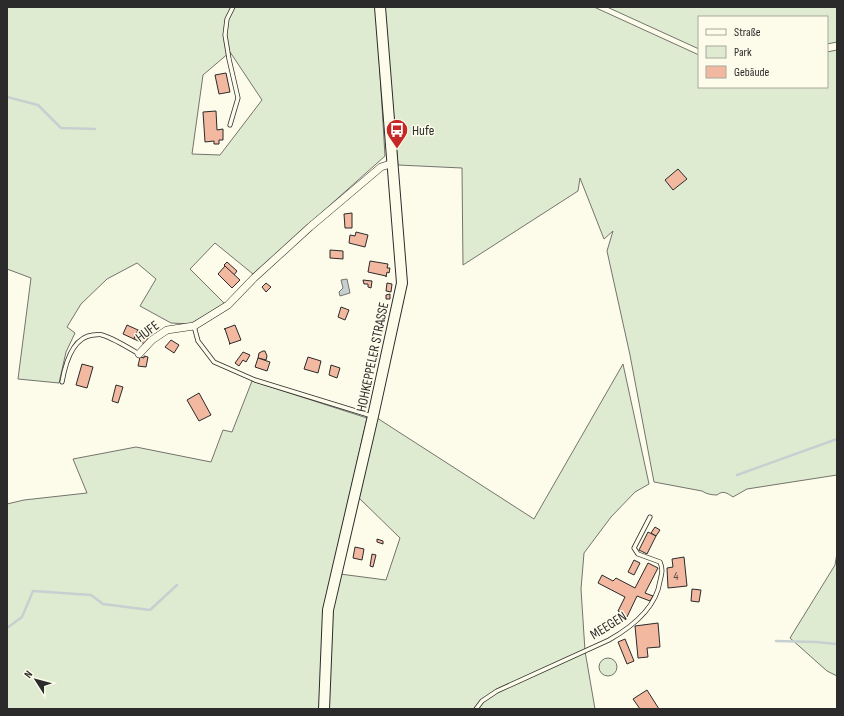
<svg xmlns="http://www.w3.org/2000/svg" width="844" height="716" viewBox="0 0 844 716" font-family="'Sofia Sans Condensed',sans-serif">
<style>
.green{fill:#deebd1;stroke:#74746e;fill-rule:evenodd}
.water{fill:#c7d0d0;stroke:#74746e}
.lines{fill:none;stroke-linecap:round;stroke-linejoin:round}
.stream{stroke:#c7d0d0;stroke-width:2.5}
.building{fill:#f2b8a0;stroke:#2b2b2b}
.lane-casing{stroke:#2b2b2b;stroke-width:5}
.street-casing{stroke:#2b2b2b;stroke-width:8}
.secondary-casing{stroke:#2b2b2b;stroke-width:12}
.lane{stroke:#fdfbea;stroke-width:3.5}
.street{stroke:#fdfbea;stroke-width:7}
.secondary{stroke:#fdfbea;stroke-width:10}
.labels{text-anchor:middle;stroke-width:3;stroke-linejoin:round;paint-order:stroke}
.number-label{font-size:12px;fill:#5d4e48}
.poi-label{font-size:14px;fill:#2b2b2b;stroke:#fdfbea;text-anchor:start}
.street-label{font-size:14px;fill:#2b2b2b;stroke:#fdfbea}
</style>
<rect width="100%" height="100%" fill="#fdfbea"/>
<!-- green -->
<g class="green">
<path d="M7,7H376L385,156L253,274L215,243L190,269L225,304L190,324L171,323L140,306L156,279L137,263L107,279L81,304L67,327L75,333L66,352L59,383L18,379L31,278L7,269ZM230,52L262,100L220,155L192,154L203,75Z"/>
<path d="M384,7H594L699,55V87H827V52L837,50V475L747,489L733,497C727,493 723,490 717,495C712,495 706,494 702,491L654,482L630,355L607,251L613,231L604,239L580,178L578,191L463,265L462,168L398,165Z"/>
<polygon points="607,7 837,7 837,42 827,44 827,17 699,17 699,49"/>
<polygon points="623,364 649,484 635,492 611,517 584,553 581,589 585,651 595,709 326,709 332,612 340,574 386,580 400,538 358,497 377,418 534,519"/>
<polygon points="252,381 367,418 332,573 323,709 7,709 7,504 24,500 87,493 73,459 136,447 211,462 223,430 232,432"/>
<polygon points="837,553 837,676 827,671 790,638 835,565"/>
<circle cx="608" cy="667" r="9"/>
</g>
<!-- water -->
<polygon class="water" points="347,279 350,293 340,296 339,292 343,288 341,280"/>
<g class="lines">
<!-- stream -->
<g class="stream">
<polyline points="7,97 38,105 61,128 95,129"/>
<polyline points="737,475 837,439"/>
<polyline points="7,628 22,617 33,591 91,595 103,604 150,610 177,585"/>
<polyline points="776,641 816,642 837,644"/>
</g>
</g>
<!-- building -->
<g class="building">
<polygon points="226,73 230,92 219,94 215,75"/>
<polygon points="216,111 217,130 223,129 223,140 219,140 219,144 214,144 214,141 205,142 203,112"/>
<polygon points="678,169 687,179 673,190 665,180"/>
<polygon points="352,213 352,228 345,228 344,214"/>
<polygon points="356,232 368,235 365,247 349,243 350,235 355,236"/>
<polygon points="330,250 343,251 343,259 330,258"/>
<polygon points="370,261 388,264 387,268 390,268 389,273 387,272 386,277 386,276 368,272"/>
<polygon points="227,262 237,271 234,275 224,265"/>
<polygon points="225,266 240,280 232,288 218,274"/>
<polygon points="363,280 372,281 371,288 368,287 368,284 364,284"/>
<polygon points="266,283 271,287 266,292 262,287"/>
<polygon points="387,283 392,284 391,292 386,291"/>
<polygon points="390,294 390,299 386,299 386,295"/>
<polygon points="341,307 349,310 345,320 338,317"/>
<polygon points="127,325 138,330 134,339 123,334"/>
<polygon points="235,325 241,340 229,344 230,344 225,329 224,329"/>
<polygon points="138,330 142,332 141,335 148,338 145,344 134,339"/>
<polygon points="171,340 179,345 174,353 165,347"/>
<polygon points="263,351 265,351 267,356 266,360 258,358 259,353"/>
<polygon points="243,352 250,355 246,362 243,360 239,366 235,363"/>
<polygon points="144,356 148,357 146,367 138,366 140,357 144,358"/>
<polygon points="308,357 321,361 318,373 304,369"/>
<polygon points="258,358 270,362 267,371 255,367"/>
<polygon points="82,364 93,367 87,388 76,385"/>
<polygon points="331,365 340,368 337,378 329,375"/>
<polygon points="116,385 123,387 118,403 112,401"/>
<polygon points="199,393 211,415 199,421 187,400"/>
<polygon points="655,527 660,530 656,536 651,533"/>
<polygon points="648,532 656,536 647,554 639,550"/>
<polygon points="377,539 383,541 383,544 377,542"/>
<polygon points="355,547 364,549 362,560 353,558"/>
<polygon points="372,554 376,555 373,567 370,566"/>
<polygon points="684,557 687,586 668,588 667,568 673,567 672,559"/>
<polygon points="634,560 640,563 634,575 628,572"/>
<polygon points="648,563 658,568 645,593 653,596 650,601 637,596 627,617 618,611 625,597 598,583 602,575 613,581 616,578 635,588"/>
<polygon points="692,589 701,590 699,602 691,601"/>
<polygon points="658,623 660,647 647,648 648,657 638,658 635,626"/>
<polygon points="625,639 634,661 627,664 618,642"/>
<polygon points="647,690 659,709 640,709 633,699"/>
</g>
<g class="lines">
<!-- lane casing -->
<g class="lane-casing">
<g id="lane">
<polyline points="230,125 238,98 229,59 225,35 227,19 233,7"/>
<polyline points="194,326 198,341 214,362 255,380 372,416"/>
<path d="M62,382C65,365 72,337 93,335C96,335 100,334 102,335C113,338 129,348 139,354"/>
<path d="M476,709L482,701L497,691L609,640C632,627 656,608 660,581C662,573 663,569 660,562L638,554L634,548L650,517"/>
</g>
</g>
<!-- street casing -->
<g class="street-casing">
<polyline id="street" points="139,354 152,340 167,330 194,326 228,305 254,278 310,227 381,167 393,163"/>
</g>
<!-- secondary casing -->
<g class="secondary-casing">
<polyline id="secondary" points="324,709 328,610 373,416 402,283 380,7"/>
</g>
<!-- lane -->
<use href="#lane" class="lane"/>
<!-- street -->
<use href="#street" class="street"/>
<!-- secondary -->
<use href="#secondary" class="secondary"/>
</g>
<!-- icons -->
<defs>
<g id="bus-pin" transform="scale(1.15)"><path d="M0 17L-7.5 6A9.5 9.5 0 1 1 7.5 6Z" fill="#c62828" stroke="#fdfbea"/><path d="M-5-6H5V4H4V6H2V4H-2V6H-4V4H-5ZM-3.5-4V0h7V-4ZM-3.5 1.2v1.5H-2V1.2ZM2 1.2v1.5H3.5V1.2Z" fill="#fff"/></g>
</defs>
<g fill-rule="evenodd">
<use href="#bus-pin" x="397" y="130"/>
</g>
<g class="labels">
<!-- number labels -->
<g class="number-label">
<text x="676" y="580">4</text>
</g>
<!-- poi labels -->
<g class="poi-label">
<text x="412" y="135">Hufe</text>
</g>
<!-- street labels -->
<g class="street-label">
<text transform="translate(147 331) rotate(-37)" y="5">HUFE</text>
<text transform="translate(372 357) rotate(-78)" y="5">HOHKEPPELER STRASSE</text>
<text transform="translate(608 625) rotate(-32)" y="5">MEEGEN</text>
</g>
</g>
<!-- border -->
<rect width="844" height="716" fill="none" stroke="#2b2b2b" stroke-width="16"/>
<!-- legend -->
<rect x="698" y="16" width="130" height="72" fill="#fdfbea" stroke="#a9a89e"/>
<rect x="706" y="29" width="20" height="6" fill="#fdfbea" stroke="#a9a89e"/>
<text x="734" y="36" font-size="12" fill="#2b2b2b">Straße</text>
<rect x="706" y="46" width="20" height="12" fill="#deebd1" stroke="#a9a89e"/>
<text x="734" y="56" font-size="12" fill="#2b2b2b">Park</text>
<rect x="706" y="66" width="20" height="12" fill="#f2b8a0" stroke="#a9a89e"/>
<text x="734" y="76" font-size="12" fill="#2b2b2b">Gebäude</text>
<!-- north arrow -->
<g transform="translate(36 680) rotate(306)" stroke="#fdfbea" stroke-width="3" paint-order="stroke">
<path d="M0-3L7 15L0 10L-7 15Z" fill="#2b2b2b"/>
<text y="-6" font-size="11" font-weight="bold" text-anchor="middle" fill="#2b2b2b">N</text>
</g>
</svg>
